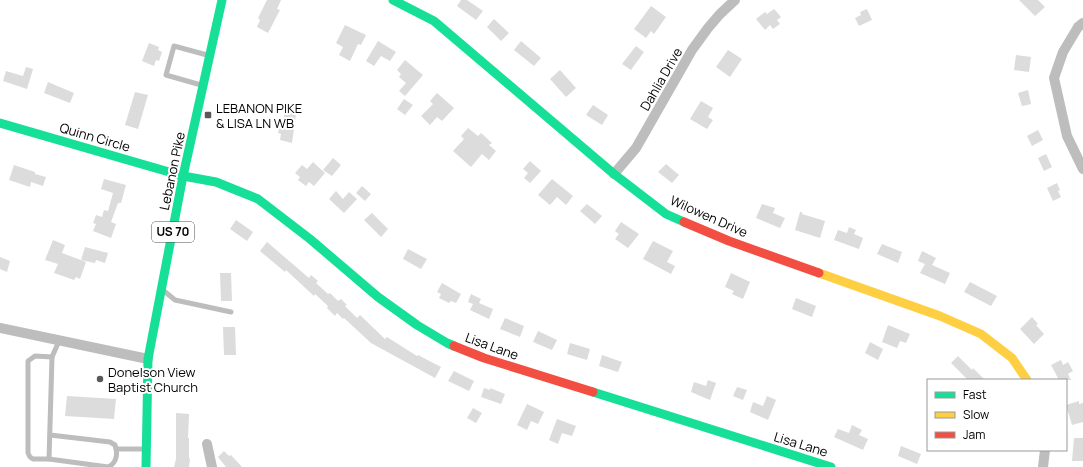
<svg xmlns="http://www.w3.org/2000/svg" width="1083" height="467" viewBox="0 0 1083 467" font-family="Manrope,sans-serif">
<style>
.building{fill:#dcdcdc}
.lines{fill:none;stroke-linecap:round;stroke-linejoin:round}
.lane{stroke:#bdbdbd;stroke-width:5}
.street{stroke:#bdbdbd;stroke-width:10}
.fast{stroke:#16e098;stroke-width:9}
.slow{stroke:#ffcf43;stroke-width:9}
.jam{stroke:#f24e42;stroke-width:9}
.poi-dot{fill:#595959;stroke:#fff;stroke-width:1.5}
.labels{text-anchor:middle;stroke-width:4;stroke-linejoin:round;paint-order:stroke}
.shield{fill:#fff;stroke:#4c4c4c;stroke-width:1}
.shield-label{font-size:12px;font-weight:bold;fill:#000}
.street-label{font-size:13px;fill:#000;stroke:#fff}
.poi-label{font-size:13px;fill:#000;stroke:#fff;text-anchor:start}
</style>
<rect width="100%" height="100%" fill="#fff"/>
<!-- building -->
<g class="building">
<polygon points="267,0 281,0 277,9 280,10 268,33 257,27 260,20 258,18"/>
<polygon points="461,0 467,0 483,11 476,20 457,6"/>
<polygon points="1019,0 1038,0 1045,7 1035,16"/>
<polygon points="651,6 666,17 654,34 651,31 646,38 634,29"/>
<polygon points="774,9 781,17 777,20 780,24 773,29 770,25 765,30 756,19 765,12 767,14"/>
<polygon points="867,9 872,20 859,26 855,18 861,15 860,12"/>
<polygon points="494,19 509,33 501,41 487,27"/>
<polygon points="345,25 366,35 361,45 358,44 350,61 339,55 343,47 336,43"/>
<polygon points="378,41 396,52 390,61 381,56 374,66 366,61"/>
<polygon points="521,41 541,58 534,66 514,50"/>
<polygon points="149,43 159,47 158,50 162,52 159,61 156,60 154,66 142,61"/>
<polygon points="636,46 644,52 631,70 622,64"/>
<polygon points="728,50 742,59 730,77 716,67"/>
<polygon points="1016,55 1031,57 1029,72 1014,70"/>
<polygon points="405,60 423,75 405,96 399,91 406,83 399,77 401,74 397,70"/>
<polygon points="26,67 33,69 27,89 3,81 6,71 23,76"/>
<polygon points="560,70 576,88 566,97 550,79"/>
<polygon points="48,82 74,93 70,103 44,93"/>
<polygon points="1028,90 1031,104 1022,106 1018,93"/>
<polygon points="135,92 148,95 138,129 125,125"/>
<polygon points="437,93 454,108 442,121 437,117 430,125 421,116 433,104 430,101"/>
<polygon points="404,99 413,105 405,115 397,109"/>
<polygon points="701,101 713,108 708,117 713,120 707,129 690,119"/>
<polygon points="593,105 608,115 602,125 586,115"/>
<polygon points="285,112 296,114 292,143 280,140 281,134 278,133 280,125 282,125"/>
<polygon points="468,128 478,136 481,133 492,143 489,145 496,151 489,160 482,154 471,167 453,151 464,139 461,136"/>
<polygon points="1038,130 1043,140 1032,146 1027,136"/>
<polygon points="1046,154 1052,167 1044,171 1038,158"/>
<polygon points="333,158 341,165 332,176 323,170"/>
<polygon points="530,161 541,171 530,183 524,178 528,173 523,169"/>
<polygon points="313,162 325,173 314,186 309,182 306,186 298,180 300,177 295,173 302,165 307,169"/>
<polygon points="666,164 679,175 672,183 658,172"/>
<polygon points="14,165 35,172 35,174 46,177 43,186 31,182 30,187 9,180"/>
<polygon points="104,179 126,185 121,203 118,203 111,222 116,224 111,238 93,231 96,224 93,223 96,215 102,217 104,210 108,211 113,193 101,189"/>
<polygon points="552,179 573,196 566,205 557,197 550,205 538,195"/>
<polygon points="1057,183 1060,190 1058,191 1061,197 1053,201 1047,188"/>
<polygon points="362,186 371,194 365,201 356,193"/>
<polygon points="336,191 343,199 349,192 357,199 344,213 329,199"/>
<polygon points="587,204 602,216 595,224 580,211"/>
<polygon points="762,204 775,208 773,213 785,218 780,228 756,218"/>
<polygon points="800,212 802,212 802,214 825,221 820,238 795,230"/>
<polygon points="372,213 388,229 381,237 364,220"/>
<polygon points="236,220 253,232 247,241 230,229"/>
<polygon points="621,222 639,234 628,248 615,239 619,234 615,231"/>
<polygon points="849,227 856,230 854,234 863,238 859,249 834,240 838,230 847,233"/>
<polygon points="53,240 65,245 62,253 86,262 80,279 76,277 74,280 54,273 58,264 45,260"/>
<polygon points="653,241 673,251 667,262 675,266 671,274 643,259"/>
<polygon points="267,242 309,278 311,275 318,281 316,283 328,294 330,293 338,301 341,299 347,305 345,306 357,318 360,315 385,339 387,337 417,356 418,355 441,367 435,378 371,343 344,318 343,319 337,313 335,316 327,308 328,306 315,294 314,296 286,270 285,272 260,251"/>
<polygon points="882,244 902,252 898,263 877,254"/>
<polygon points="85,247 108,253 105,263 96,260 95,263 81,260"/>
<polygon points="408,249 427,259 421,269 403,259"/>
<polygon points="922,251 936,258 932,265 950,273 945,284 920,273 925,264 918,261"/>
<polygon points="0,257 10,261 7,272 0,269"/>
<polygon points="220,273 231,273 232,301 221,301"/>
<polygon points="731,273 750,282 743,299 732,294 734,291 725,287"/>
<polygon points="970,282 997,296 991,306 964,292"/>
<polygon points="442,283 461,294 456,303 451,301 449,303 439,298 441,294 437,292"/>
<polygon points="471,294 481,299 479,303 493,309 489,319 470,310 473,304 468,302"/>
<polygon points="796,298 816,306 812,317 792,309"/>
<polygon points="1032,317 1038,324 1036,325 1044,334 1034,344 1020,329"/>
<polygon points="505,318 524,326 520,337 500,329"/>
<polygon points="888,325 910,334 906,343 900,341 897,348 882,342"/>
<polygon points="223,327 235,327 236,355 224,355"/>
<polygon points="538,331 557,340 552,350 533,342"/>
<polygon points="870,342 883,349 878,360 865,353"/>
<polygon points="570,343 590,349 587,360 567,354"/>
<polygon points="602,355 622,362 618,372 599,366"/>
<polygon points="958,356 972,370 973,368 985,380 968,380 951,363"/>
<polygon points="1061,360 1063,365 1068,362 1073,371 1068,374 1071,380 1059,380 1051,365"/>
<polygon points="454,371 474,381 469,391 448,381"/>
<polygon points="708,380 716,383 710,400 691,392 694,382 706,386"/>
<polygon points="737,387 747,390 743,400 733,396"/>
<polygon points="484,388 490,390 490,388 505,394 501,404 481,397"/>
<polygon points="67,396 116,399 114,419 65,416"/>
<polygon points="767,396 776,400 768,420 750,412 753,402 763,406"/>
<polygon points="1079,401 1079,404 1083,403 1083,422 1072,425 1066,405"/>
<polygon points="527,404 544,412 538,424 531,421 527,430 517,425"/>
<polygon points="473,408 482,413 476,423 467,418"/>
<polygon points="176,413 189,414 188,438 189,438 189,458 190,459 189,467 174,467 176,459"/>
<polygon points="557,419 576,426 572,436 562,433 558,444 549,440"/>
<polygon points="852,425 862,430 859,435 868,439 863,450 834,437 838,429 849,433"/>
<polygon points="1074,438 1083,438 1083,461 1072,461"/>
<polygon points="901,446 921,454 917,464 898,456"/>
<polygon points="224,451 229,456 231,455 242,467 226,467 218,457"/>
</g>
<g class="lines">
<!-- lane -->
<g class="lane">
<polyline points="201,85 166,75 174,46 207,55"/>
<polyline points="164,291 175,300 231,312"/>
<path d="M50,435L110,442L115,445C118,453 117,463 108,467L49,459H33L30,457L28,453V361L35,356L52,357"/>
<polyline points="116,449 145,449"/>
<polyline points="49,459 52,357 59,341"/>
</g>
<!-- street -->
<g class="street">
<polyline points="1083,23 1078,27 1063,52 1054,78 1067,136 1083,169"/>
<polyline points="614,174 636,148 692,50 708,28 720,14 735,0"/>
<polyline points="0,328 148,359"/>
<polyline points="207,444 212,467"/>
<polyline points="1043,467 1045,450"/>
</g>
<!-- fast -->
<g class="fast">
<polyline points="393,0 434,21 614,174 666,214 684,222"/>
<polyline points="0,123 183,176 216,182 258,199 310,239 378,297 417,325 447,343 454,346"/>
<polyline points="593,392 831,467"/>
<polyline points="146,467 148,359 183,176 222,0"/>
</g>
<!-- slow -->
<polyline class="slow" points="819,273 940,316 981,334 1012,358 1027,380"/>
<!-- jam -->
<g class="jam">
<polyline points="684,222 729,241 819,273"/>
<polyline points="454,346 484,358 593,392"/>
</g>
</g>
<!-- markers -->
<g class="poi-dot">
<rect x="204" y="111" width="8" height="8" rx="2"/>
<circle cx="100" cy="379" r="4"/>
</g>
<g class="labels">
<!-- shield labels -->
<rect class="shield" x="152" y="222" width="42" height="20" rx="3"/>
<g class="shield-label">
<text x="173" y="236">US 70</text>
</g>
<!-- street labels -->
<g class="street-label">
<text transform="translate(661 79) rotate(-60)" y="5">Dahlia Drive</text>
<text transform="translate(95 137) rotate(16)" y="5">Quinn Circle</text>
<text transform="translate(172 171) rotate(-78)" y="5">Lebanon Pike</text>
<text transform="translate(709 216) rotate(24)" y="5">Wilowen Drive</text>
<text transform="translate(492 346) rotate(20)" y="5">Lisa Lane</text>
<text transform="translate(801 444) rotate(17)" y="5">Lisa Lane</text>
</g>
<!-- poi labels -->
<g class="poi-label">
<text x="216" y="113">LEBANON PIKE<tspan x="216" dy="15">&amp; LISA LN WB</tspan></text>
<text x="108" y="377">Donelson View<tspan x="108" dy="15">Baptist Church</tspan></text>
</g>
</g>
<!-- legend -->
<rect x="927" y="379" width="140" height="72" fill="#ffffff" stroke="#999999"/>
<rect x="935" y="392" width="20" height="6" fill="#16e098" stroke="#999999"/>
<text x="963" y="399" font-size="12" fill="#000000">Fast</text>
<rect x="935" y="412" width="20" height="6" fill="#ffcf43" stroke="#999999"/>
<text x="963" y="419" font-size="12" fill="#000000">Slow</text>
<rect x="935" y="432" width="20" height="6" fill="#f24e42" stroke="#999999"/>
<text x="963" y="439" font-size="12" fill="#000000">Jam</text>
</svg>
